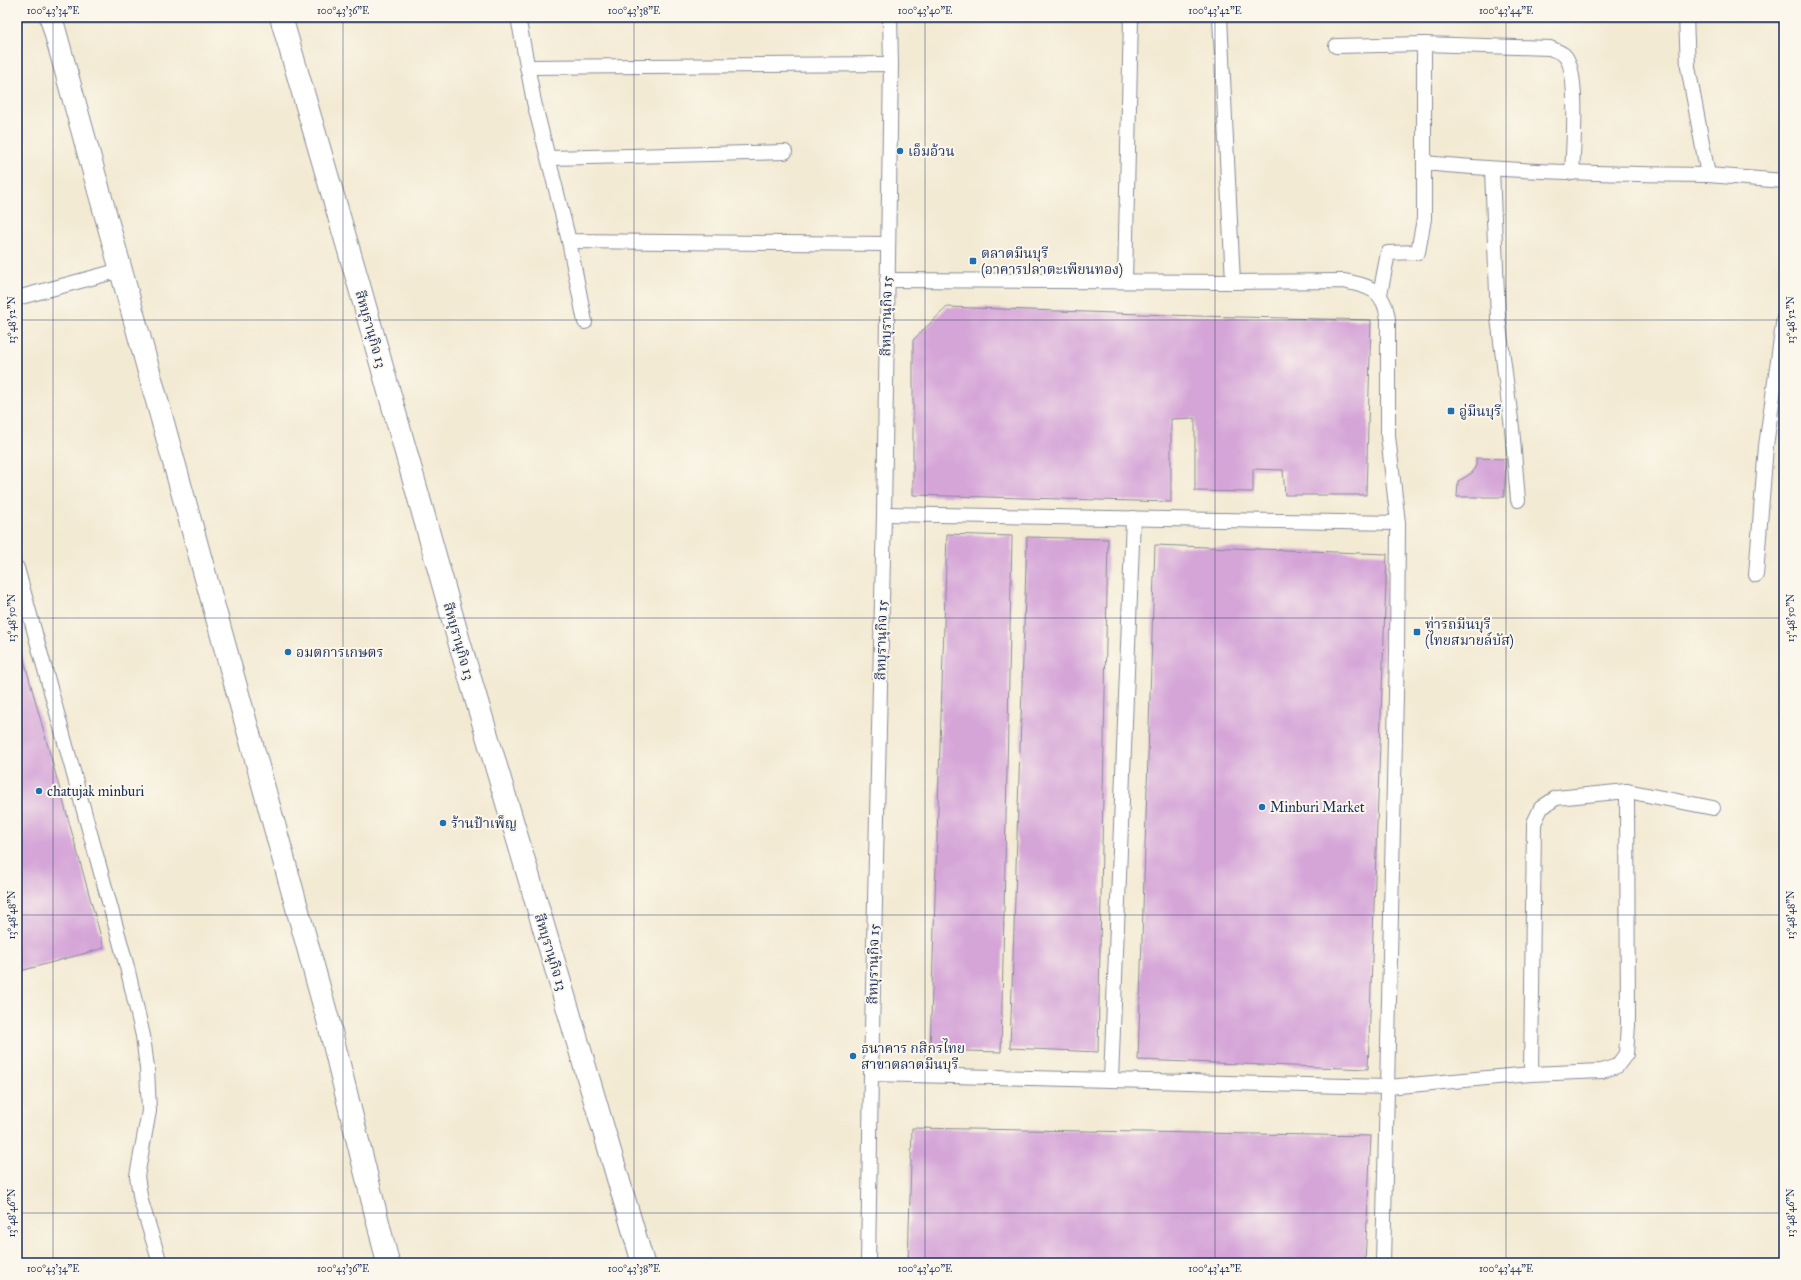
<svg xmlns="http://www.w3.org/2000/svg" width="1801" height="1280" viewBox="0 0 1801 1280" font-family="'IM FELL Great Primer','Noto Serif Thai',serif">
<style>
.building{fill:#d5a5d8}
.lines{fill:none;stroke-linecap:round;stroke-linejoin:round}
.service-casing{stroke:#878c98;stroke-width:16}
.minor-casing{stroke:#878c98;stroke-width:24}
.service{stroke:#fff;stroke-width:14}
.minor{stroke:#fff;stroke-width:22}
.ticks{fill:none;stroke:#1b2f5e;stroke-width:1;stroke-opacity:0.45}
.poi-dot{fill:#1f6fb2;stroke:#fbf7ec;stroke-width:1.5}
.labels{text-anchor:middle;stroke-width:4;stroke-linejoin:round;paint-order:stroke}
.poi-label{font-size:14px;fill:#1b2f5e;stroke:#fbf7ec;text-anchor:start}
.street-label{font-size:14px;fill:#1b2f5e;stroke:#fbf7ec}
.neatline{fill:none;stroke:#1b2f5e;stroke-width:1.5}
.ticks-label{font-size:10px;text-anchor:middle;fill:#1b2f5e}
</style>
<rect width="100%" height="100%" fill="#fbf7ec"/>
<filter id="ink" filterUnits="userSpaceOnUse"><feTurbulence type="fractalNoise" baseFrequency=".025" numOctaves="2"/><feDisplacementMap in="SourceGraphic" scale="8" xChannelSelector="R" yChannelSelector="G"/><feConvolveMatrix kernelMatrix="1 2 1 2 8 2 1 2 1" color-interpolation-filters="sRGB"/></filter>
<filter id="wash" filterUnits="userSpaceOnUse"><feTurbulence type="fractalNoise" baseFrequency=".012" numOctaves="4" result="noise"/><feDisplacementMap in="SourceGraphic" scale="16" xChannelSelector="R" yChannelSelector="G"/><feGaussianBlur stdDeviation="0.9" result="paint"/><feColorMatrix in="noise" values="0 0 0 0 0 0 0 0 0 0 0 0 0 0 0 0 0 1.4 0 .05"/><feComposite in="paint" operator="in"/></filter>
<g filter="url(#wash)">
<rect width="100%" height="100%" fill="#f3ead3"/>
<g id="blocks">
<!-- building -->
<g class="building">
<polygon points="1311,17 1404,17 1404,19 1311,20"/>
<polygon points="947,307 1197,316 1371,320 1366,495 1285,495 1283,470 1253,469 1253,492 1195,491 1195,418 1171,419 1171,502 913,495 913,340"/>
<polygon points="1476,458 1506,459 1504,497 1457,497 1458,481 1464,478 1473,472 1476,465"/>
<polygon points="947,534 1012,536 1001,1052 930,1050"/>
<polygon points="1027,537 1108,539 1098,1052 1010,1048"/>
<polygon points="1155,545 1387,554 1368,1069 1138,1060"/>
<polygon points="17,635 104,948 17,972"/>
<polygon points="912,1128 1371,1136 1365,1263 908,1263"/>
</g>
</g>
</g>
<g filter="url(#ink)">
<use href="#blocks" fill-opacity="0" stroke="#878c98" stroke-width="1"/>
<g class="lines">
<!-- service casing -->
<g class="service-casing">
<g id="service">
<polyline points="518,17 534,102 569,241 887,244"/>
<polyline points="1220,17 1233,282"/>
<path d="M1424,44L1550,48C1554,50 1561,52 1564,55C1580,69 1573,151 1572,173"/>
<polyline points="1336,46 1424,44 1424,219 1418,252 1388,253 1380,294"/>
<polyline points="527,67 891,64"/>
<polyline points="550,158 785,152"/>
<path d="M1424,163C1519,172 1613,174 1708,175L1688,67L1686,17"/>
<polyline points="1492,170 1498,318 1512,428 1518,500"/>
<polyline points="1708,175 1784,181"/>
<polyline points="569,241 585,322"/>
<path d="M887,280L1233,282L1343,281C1371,286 1384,290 1388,319V436L1398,523L1397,651L1383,1263"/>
<polyline points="1125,281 1131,17"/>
<polyline points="17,298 121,270"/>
<polyline points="884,514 1398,523"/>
<polyline points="17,568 127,967 143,1036 147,1068 149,1111 137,1176 141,1201 160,1263"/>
<polyline points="1756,575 1766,446 1784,317"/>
<polyline points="1627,791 1713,808"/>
<polyline points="871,1074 1388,1087 1531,1074 1602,1071 1617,1066 1626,1054 1628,1025 1627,791 1556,798 1541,808 1534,823 1531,1074"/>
<polyline points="1111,1080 1133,518"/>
<polyline points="868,1263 871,1074 884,514 891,64 890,17"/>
</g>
</g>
<!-- minor casing -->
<g class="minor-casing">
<g id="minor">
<polyline points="51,17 328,1020 388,1263"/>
<polyline points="281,17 359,285 459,641 643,1263"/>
</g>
</g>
<!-- service -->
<use href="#service" class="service"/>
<!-- minor -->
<use href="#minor" class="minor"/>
</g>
</g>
<!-- ticks -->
<path class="ticks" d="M53,17V1263M343,17V1263M634,17V1263M925,17V1263M1215,17V1263M1506,17V1263M17,23H1784M17,320H1784M17,618H1784M17,915H1784M17,1213H1784"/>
<!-- markers -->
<g class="poi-dot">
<circle cx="900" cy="151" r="4"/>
<rect x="969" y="257" width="8" height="8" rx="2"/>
<rect x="1447" y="407" width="8" height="8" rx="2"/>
<rect x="1413" y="628" width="8" height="8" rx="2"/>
<circle cx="288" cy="652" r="4"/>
<circle cx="39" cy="791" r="4"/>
<circle cx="1262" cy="807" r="4"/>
<circle cx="443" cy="823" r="4"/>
<circle cx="853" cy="1056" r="4"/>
</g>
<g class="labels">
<!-- poi labels -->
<g class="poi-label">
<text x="908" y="156">เอ็มอ้วน</text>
<text x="981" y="258">ตลาดมีนบุรี<tspan x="981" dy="16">(อาคารปลาตะเพียนทอง)</tspan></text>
<text x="1459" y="416">อู่มีนบุรี</text>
<text x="1425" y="629">ท่ารถมีนบุรี<tspan x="1425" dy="16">(ไทยสมายล์บัส)</tspan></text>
<text x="296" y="657">อมตการเกษตร</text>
<text x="47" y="796">chatujak minburi</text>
<text x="1270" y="812">Minburi Market</text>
<text x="451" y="828">ร้านป้าเพ็ญ</text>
<text x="861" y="1053">ธนาคาร กสิกรไทย<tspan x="861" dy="16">สาขาตลาดมีนบุรี</tspan></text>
</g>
<!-- street labels -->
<g class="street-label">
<text transform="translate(886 316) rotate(-89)" y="5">สีหบุรานุกิจ 15</text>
<text transform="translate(371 329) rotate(74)" y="5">สีหบุรานุกิจ 13</text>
<text transform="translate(881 640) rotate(-89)" y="5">สีหบุรานุกิจ 15</text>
<text transform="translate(459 641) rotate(74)" y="5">สีหบุรานุกิจ 13</text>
<text transform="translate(551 952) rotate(73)" y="5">สีหบุรานุกิจ 13</text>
<text transform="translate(873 964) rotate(-89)" y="5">สีหบุรานุกิจ 15</text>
</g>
</g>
<!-- margin -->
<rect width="1801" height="1280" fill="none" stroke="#fbf7ec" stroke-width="44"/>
<rect x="22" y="22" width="1757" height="1236" class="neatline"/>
<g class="ticks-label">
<text x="53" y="14">100°43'34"E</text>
<text x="343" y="14">100°43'36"E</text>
<text x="634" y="14">100°43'38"E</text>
<text x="925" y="14">100°43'40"E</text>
<text x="1215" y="14">100°43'42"E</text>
<text x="1506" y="14">100°43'44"E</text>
<text transform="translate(11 320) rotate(-90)" y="4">13°48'52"N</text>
<text transform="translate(1790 320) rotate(-90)" y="4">13°48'52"N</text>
<text transform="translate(11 618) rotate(-90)" y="4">13°48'50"N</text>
<text transform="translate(1790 618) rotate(-90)" y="4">13°48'50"N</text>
<text transform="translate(11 915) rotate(-90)" y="4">13°48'48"N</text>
<text transform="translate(1790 915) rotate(-90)" y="4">13°48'48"N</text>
<text transform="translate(11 1213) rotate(-90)" y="4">13°48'46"N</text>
<text transform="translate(1790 1213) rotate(-90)" y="4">13°48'46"N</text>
<text x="53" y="1272">100°43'34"E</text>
<text x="343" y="1272">100°43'36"E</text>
<text x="634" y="1272">100°43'38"E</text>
<text x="925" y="1272">100°43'40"E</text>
<text x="1215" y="1272">100°43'42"E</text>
<text x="1506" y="1272">100°43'44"E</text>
</g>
</svg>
